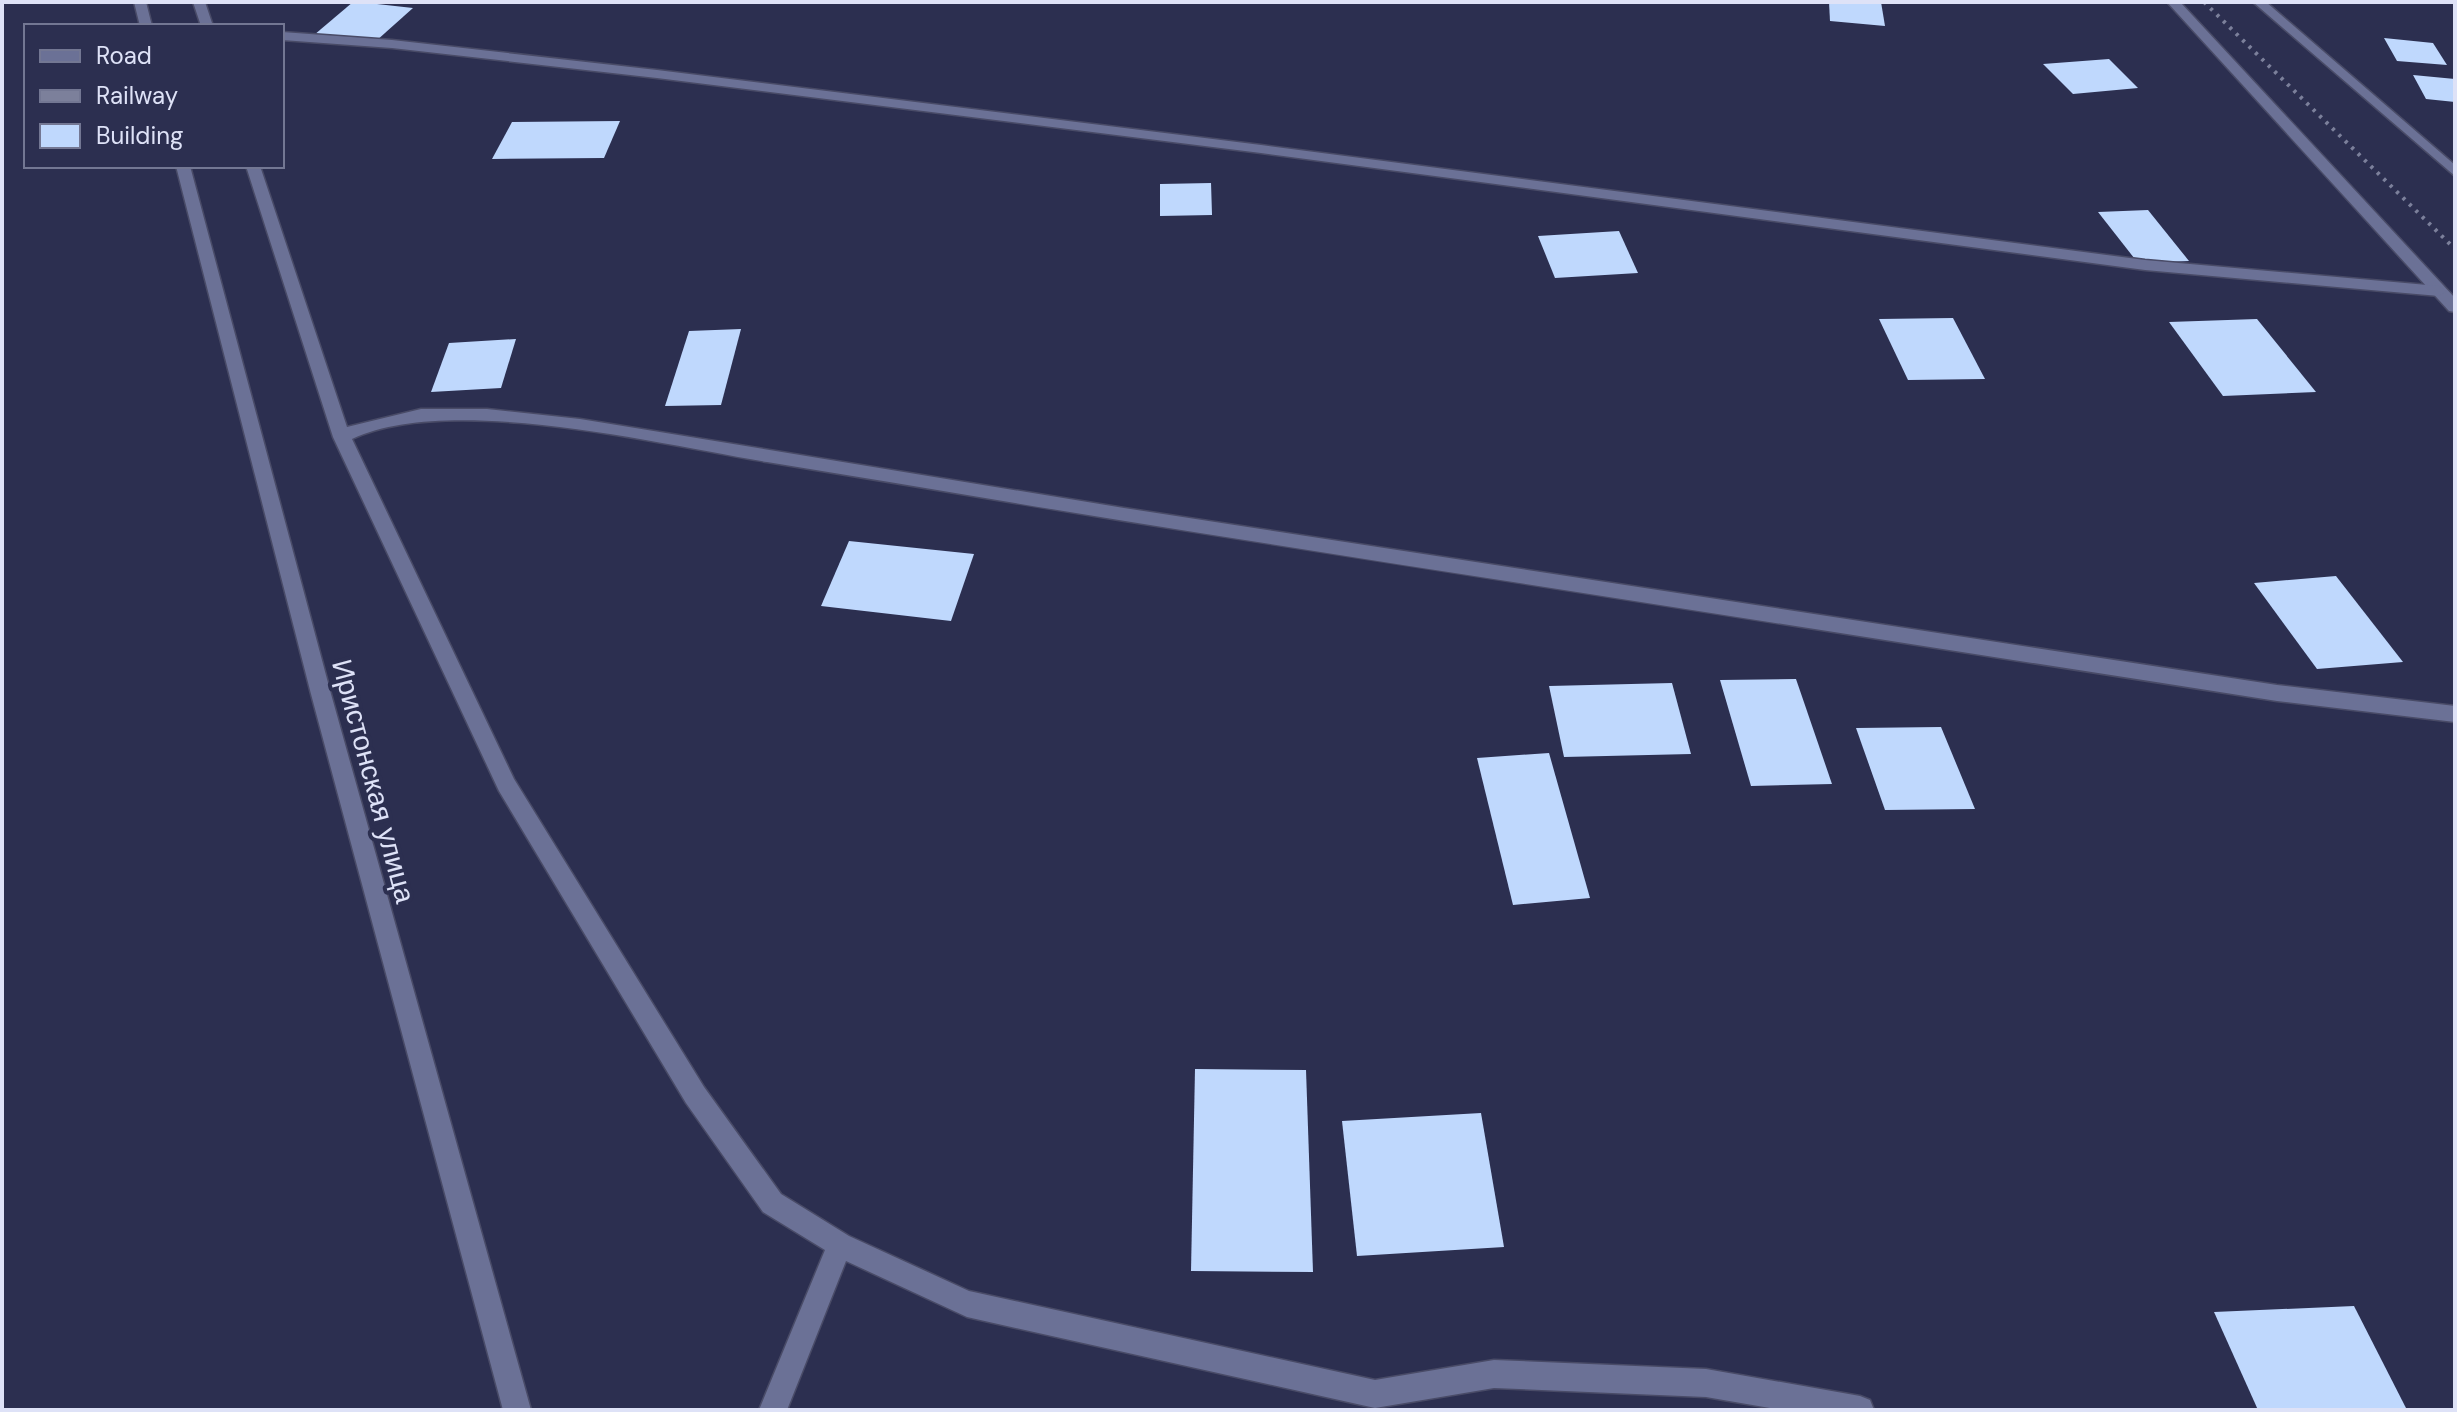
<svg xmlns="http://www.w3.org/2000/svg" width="2457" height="1412" viewBox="0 0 2457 1412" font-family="'DM Sans',sans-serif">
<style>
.building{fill:#bfd8fd}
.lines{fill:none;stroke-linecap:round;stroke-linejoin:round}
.lane-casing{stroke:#494b67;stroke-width:3}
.street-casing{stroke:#494b67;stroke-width:3}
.secondary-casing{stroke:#494b67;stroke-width:3}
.lane{fill:#6b7196;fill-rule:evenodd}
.street{fill:#6b7196;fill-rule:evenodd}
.secondary{fill:#6b7196;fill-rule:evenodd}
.rail{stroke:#7c809b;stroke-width:4;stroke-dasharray:3 6;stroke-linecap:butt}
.labels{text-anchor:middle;stroke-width:8;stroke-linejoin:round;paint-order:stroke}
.street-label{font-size:28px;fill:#dee2f7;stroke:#2c2f50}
</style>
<rect width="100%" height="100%" fill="#2c2f50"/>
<!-- building -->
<g class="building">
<polygon points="353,2 359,2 413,8 376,41 314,35"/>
<polygon points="1829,2 1881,2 1885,26 1830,21"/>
<polygon points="2384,38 2433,43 2447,65 2397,61"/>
<polygon points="2109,59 2138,88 2073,94 2043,64"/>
<polygon points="2413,75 2455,79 2455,102 2426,99"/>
<polygon points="620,121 604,158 492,159 512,122"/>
<polygon points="1211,183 1212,215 1160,216 1160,184"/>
<polygon points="2148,210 2189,261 2138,263 2098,212"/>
<polygon points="1619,231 1638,273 1555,278 1538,236"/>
<polygon points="1953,318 1985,379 1908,380 1879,319"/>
<polygon points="2257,319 2316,392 2223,396 2169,322"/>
<polygon points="741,329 721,405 665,406 689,331"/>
<polygon points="516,339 501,388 431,392 449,343"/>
<polygon points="849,541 974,554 951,621 821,606"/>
<polygon points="2336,576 2403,662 2317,669 2254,583"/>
<polygon points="1796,679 1832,784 1751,786 1720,680"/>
<polygon points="1672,683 1691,754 1564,757 1549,686"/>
<polygon points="1941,727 1975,809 1885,810 1856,728"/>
<polygon points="1549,753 1590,898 1513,905 1477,758"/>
<polygon points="1195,1069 1306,1070 1313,1272 1191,1271"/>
<polygon points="1481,1113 1504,1247 1357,1256 1342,1121"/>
<polygon points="2354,1306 2407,1410 2258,1410 2214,1312"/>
</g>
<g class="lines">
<!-- lane casing -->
<g class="lane-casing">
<polygon id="lane" points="2167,2 2180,2 2455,298 2455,312 2449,311"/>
</g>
<!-- street casing -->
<g class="street-casing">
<g id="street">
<polygon points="193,2 205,2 213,26 201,26"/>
<polygon points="2253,2 2266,2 2455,165 2455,176"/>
<polygon points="282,32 392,40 657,70 1261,145 2145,260 2439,286 2447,291 2439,296 2145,270 1261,153 657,78 392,48 282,40"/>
<path d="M246,166H260L347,427L421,409H487L580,419L1124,508L2277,685L2455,706V722L2277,701C1893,641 1509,582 1125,521C1006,502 886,481 767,462C659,444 450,393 352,439L514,779L704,1087L781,1194L849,1236L969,1291L1375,1380L1494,1360L1706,1369L1860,1396L1870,1400L1874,1410H1782L1706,1397L1494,1388L1375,1408L967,1317L846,1261L787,1410H759L825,1250L763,1212L686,1103L499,791L333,437Z"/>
</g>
</g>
<!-- secondary casing -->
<g class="secondary-casing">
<g id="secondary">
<polygon points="134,2 146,2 152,26 140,26"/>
<polygon points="176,166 190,166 331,694 531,1410 503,1410 311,694"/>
</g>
</g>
<!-- lane -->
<use href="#lane" class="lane"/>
<!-- street -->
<use href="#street" class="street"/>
<!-- secondary -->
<use href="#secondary" class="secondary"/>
<!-- rail -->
<polyline class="rail" points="2204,2 2455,249"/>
</g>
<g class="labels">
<!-- street labels -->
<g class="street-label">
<text transform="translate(374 781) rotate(75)" y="10">Иристонская улица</text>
</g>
</g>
<!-- border -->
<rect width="2457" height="1412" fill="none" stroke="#dee2f7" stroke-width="8"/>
<!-- legend -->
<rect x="24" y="24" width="260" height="144" fill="#2c2f50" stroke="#737793" stroke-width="2"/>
<rect x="40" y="50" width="40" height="12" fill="#6b7196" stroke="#737793" stroke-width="2"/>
<text x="96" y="64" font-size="24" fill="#dee2f7">Road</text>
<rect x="40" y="90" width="40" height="12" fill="#7c809b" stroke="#737793" stroke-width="2"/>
<text x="96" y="104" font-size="24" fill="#dee2f7">Railway</text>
<rect x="40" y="124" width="40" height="24" fill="#bfd8fd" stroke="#737793" stroke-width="2"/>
<text x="96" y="144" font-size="24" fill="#dee2f7">Building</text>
</svg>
